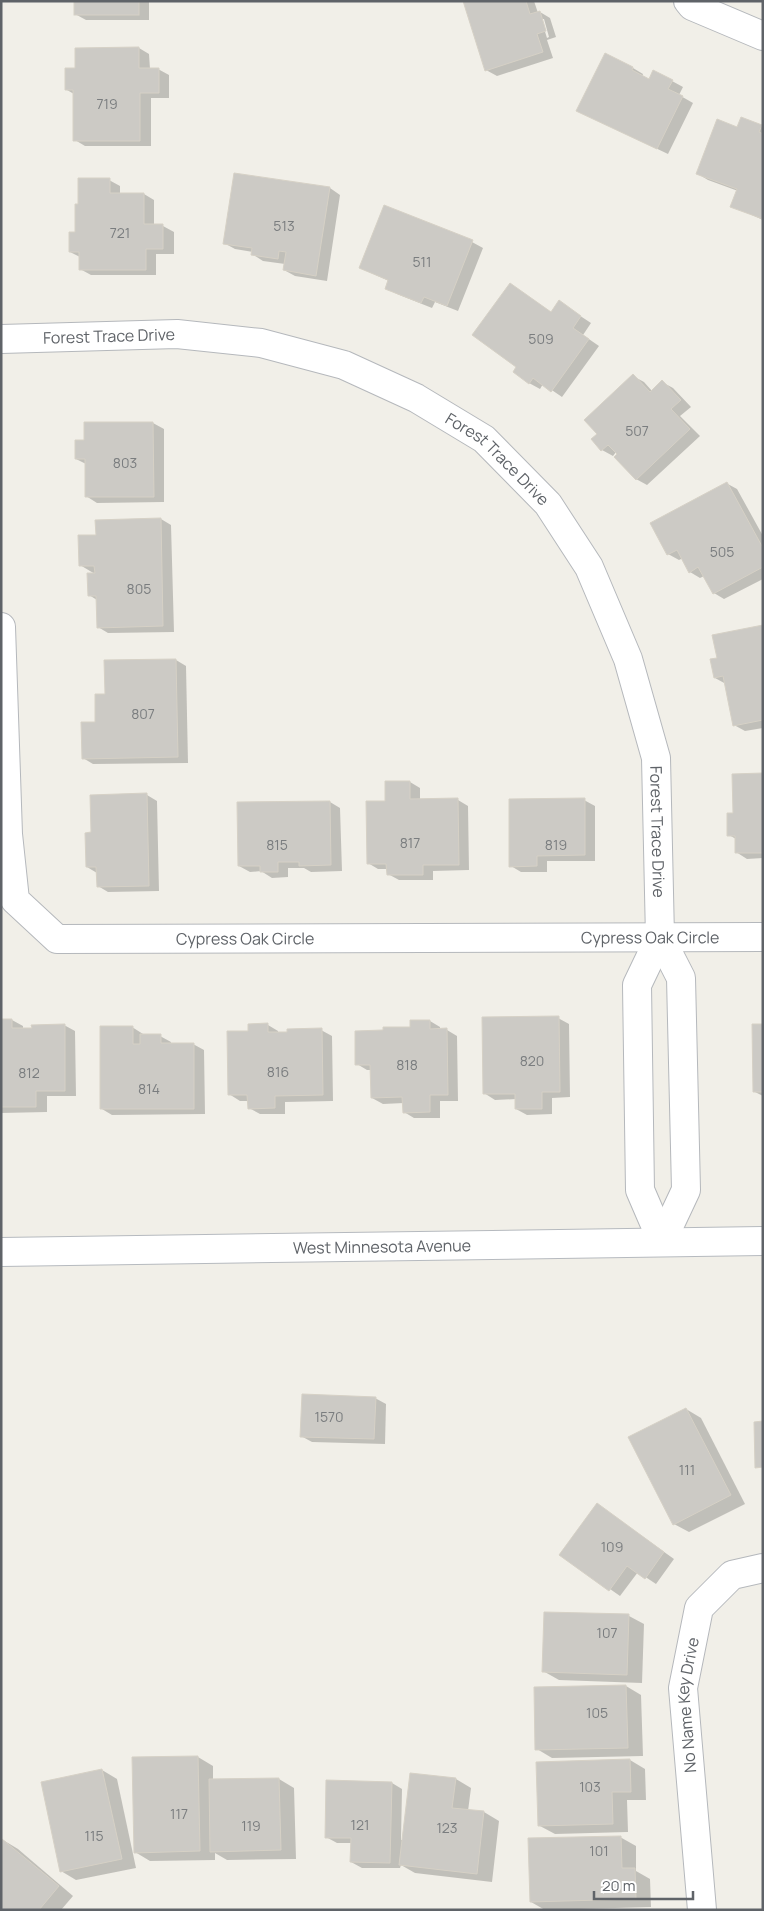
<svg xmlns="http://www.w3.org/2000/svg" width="764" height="1911" viewBox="0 0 764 1911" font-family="Manrope,sans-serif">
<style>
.shadow{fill:#0003;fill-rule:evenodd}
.building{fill:#cccac5;stroke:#d6d1c6}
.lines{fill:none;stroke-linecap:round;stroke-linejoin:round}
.street-casing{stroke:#b5b8bc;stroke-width:30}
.secondary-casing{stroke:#b6babf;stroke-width:30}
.street{stroke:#fff;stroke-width:28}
.secondary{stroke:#fff;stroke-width:28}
.labels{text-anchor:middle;stroke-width:4;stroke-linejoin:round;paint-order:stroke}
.number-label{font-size:14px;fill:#7a7d7f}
.street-label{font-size:16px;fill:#5f6368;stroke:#fff}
</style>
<rect width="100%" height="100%" fill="#f1efe8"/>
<!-- shadow -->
<g class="shadow">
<polygon points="75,1 149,1 149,20 86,20 75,14"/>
<path d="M464,1H534L538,13L540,12L550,18L556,37L547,40L553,58L497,76L486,70ZM541,19H544L549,37L547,38Z"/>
<polygon points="139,48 149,54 150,69 158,69 169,75 169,98 151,98 151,146 85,146 75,140 74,94 67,90 76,69"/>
<polygon points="633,68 643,74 642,77 650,81 672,81 683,87 679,95 693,103 668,154 588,116"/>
<polygon points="761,126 763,127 763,220 732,206 738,191 708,180 698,174 738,129"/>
<polygon points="109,180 120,186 120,194 144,194 154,200 154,226 163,226 174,232 174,254 156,254 156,275 91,275 80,269 80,257 70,252 77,233 80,205"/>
<polygon points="330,188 340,195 327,281 295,276 284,270 285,264 263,261 252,254 253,252 235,249 224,243"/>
<polygon points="472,242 483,248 458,311 435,302 432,308 397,294 386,288 389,281 360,268"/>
<polygon points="510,284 552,313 559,302 591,323 583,335 599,346 562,397 543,384 540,389 529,383 518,367"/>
<polygon points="633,376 644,382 652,391 662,382 673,388 691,407 680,416 700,436 647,485 636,479 616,452 613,456 602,450 598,434"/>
<polygon points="85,423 153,423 164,429 164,502 97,503 86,496 86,464 76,459 85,442"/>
<polygon points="726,483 737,489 763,536 763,579 724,599 714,593 704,576 700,578 690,572 683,558 679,560 668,554"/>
<polygon points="161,519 171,525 174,632 108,633 98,627 97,600 89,595 95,574 80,565 97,536"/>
<polygon points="763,626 763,728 745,731 734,725 726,684 715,678 718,659"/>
<polygon points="176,660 186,666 188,763 93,764 83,758 96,723"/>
<polygon points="763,775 763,858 747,859 736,852 736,839 729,835 734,814"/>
<polygon points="410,782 420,788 420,800 458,800 468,806 469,870 433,871 433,880 399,880 388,874 388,869 378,869 368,863 387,802"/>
<polygon points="147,795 157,801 159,891 108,892 98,886 97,873 87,867 93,833"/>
<polygon points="584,800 595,806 595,861 547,861 547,872 521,872 511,866"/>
<polygon points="330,802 340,808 342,871 311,872 304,868 288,868 288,877 272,878 261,871 250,872 239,866"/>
<polygon points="558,1018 569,1024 570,1097 552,1098 552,1114 527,1115 516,1109 516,1099 495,1100 484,1093"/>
<polygon points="1,1020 12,1020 23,1026 23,1029 64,1025 75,1031 76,1096 47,1096 47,1112 1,1113"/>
<polygon points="430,1021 440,1027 440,1030 447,1030 457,1036 458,1101 440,1101 440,1118 414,1118 404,1112 404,1103 383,1104 372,1098 372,1070 367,1070 357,1064 384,1031 412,1028"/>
<polygon points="268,1025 278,1031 278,1033 321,1030 332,1036 333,1101 285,1102 285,1114 260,1114 249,1108 249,1101 240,1101 229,1094 249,1032"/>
<polygon points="763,1025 763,1096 755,1092"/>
<polygon points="132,1027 143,1034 143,1036 160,1036 171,1042 171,1044 193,1044 204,1050 205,1114 112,1115 102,1109"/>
<polygon points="375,1398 386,1404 385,1444 312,1442 301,1436"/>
<polygon points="686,1409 701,1418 745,1504 689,1532 674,1524"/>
<polygon points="597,1504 674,1559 656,1584 638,1572 620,1596 560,1554"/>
<polygon points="545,1613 629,1616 644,1624 642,1683 559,1680 543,1671"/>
<polygon points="626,1686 641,1695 643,1756 552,1758 537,1749 535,1688"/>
<polygon points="198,1757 213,1766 213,1780 279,1779 294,1788 296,1859 227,1860 215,1853 215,1860 150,1861 135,1852"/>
<polygon points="630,1760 645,1769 646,1800 627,1800 628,1832 555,1834 540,1826"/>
<polygon points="102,1770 117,1779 136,1868 76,1880 61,1871"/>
<polygon points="456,1779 471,1788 468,1811 484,1812 499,1821 492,1882 415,1873 401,1865 400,1868 362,1868 351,1862 352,1843 337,1843 326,1837 392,1783 402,1789 401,1840 403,1840"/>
<polygon points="620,1837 636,1846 636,1871 650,1879 651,1907 545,1910 531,1902"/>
<polygon points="3,1840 18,1849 73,1896 61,1910 1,1910"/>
</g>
<!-- building -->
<g class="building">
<rect x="74" y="1" width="65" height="14"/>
<polygon points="463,1 526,1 530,14 540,11 546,31 537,34 543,52 485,71"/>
<polygon points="139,47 139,68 159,68 159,93 140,93 140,141 73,141 73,90 65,90 65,68 75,68 75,48"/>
<polygon points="605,53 633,67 632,70 649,79 653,70 673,80 668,89 683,96 657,149 576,111"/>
<polygon points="741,117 762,125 759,132 763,134 763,219 730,207 737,189 696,174 717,119 737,127"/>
<polygon points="234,173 330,187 316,276 283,270 286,252 279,251 278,259 251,255 252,248 223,244"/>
<polygon points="78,178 110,178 110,193 144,193 144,224 163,224 163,249 146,249 146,270 79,270 79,252 69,252 69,232 75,232 75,204 78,204"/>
<polygon points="384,205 473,240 447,306 424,297 421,303 385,289 388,280 359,268"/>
<polygon points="510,283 551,312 559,300 581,316 573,328 589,339 551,392 533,378 529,384 513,372 516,367 472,335"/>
<polygon points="633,374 650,392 662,380 681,400 671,409 690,429 636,480 614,457 617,454 608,445 601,451 591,439 597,434 584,420"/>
<polygon points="84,422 153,422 154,497 85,497 85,459 75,459 75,440 84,440"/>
<polygon points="727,482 763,548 763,567 713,594 698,567 689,573 677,550 667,555 650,523"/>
<polygon points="161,518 163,626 97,628 96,596 88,596 87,573 95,573 94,566 79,566 78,535 96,535 95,520"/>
<polygon points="763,625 763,720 733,726 723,676 714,678 710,659 717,658 712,635"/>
<polygon points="176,659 178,757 82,759 81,722 95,722 95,694 105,694 104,660"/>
<polygon points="763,773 763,853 735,853 735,836 727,836 727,813 733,813 732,774"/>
<polygon points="385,781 410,781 410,799 458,798 459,865 423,865 423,875 387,875 386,864 367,864 366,801 385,801"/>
<polygon points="147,793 149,886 97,887 96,867 86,867 85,833 91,832 90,795"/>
<polygon points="585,798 585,855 537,856 537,866 509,867 509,799"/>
<polygon points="330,801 331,865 299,866 299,862 278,862 278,872 260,872 260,866 238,866 237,802"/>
<polygon points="559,1016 560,1092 542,1092 542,1109 515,1109 515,1094 483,1094 482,1017"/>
<polygon points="1,1019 12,1019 12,1028 32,1028 31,1025 65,1024 65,1091 36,1091 36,1107 1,1107"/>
<polygon points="410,1020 430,1020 430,1029 447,1028 448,1095 430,1095 430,1112 403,1113 402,1097 371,1098 370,1065 355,1065 355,1031 383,1030 383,1027 410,1027"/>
<polygon points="268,1023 268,1032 287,1032 287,1029 322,1028 323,1095 275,1096 275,1108 248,1109 247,1095 228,1095 227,1031 248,1031 248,1024"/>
<polygon points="752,1024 763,1024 763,1092 753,1092"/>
<polygon points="100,1026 133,1026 133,1044 140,1044 140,1034 161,1034 161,1043 194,1043 194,1109 100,1109"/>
<polygon points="302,1394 376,1397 374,1439 300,1437"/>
<polygon points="686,1408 731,1495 673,1525 628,1437"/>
<polygon points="763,1421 763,1467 755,1468 754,1422"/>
<polygon points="597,1503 664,1552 645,1579 627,1566 609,1591 559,1555"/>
<polygon points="544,1612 629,1614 627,1675 542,1672"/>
<polygon points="626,1685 628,1748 535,1750 534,1687"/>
<polygon points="198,1756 200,1851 134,1853 132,1757"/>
<polygon points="630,1759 631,1792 612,1792 613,1824 538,1826 536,1762"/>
<polygon points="102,1769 122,1859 60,1872 41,1782"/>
<polygon points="410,1773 456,1778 452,1808 484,1811 477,1874 399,1865"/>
<polygon points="279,1778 281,1850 210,1852 209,1779"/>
<polygon points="326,1780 392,1782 390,1863 350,1862 351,1838 325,1838"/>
<polygon points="621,1836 622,1868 635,1868 636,1899 530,1902 528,1838"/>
<polygon points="2,1839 59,1886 39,1910 1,1910"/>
</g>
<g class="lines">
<!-- street casing -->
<g class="street-casing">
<g id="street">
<polyline points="688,1 692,6 763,36"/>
<path id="s1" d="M1,339L177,334L261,343L344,365L416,398L484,439L548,504L589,567L628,659L656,758L660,937L637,985L640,1190L662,1241"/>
<path id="s2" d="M1,627L8,834L15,900L57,939L763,937"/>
<polyline points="660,937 681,978 686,1190 662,1241"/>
<path id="s3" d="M702,1910L683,1688L699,1608L732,1575L763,1568"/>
</g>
</g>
<!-- secondary casing -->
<g class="secondary-casing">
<g id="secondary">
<path id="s4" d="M1,1252L763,1241"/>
</g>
</g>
<!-- street -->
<use href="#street" class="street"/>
<!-- secondary -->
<use href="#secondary" class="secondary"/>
</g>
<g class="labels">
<!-- number labels -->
<g class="number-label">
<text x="107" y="109">719</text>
<text x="284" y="231">513</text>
<text x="120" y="238">721</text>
<text x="422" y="267">511</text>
<text x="541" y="344">509</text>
<text x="637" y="436">507</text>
<text x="125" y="468">803</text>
<text x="722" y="557">505</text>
<text x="139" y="594">805</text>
<text x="143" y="719">807</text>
<text x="410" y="848">817</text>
<text x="277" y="850">815</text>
<text x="556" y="850">819</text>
<text x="532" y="1066">820</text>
<text x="407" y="1070">818</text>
<text x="278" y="1077">816</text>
<text x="29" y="1078">812</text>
<text x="149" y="1094">814</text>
<text x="329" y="1422">1570</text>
<text x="687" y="1475">111</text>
<text x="612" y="1552">109</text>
<text x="607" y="1638">107</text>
<text x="597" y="1718">105</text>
<text x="590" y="1792">103</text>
<text x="179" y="1819">117</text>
<text x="360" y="1830">121</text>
<text x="251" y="1831">119</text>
<text x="447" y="1833">123</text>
<text x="94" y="1841">115</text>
<text x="599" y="1856">101</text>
</g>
<!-- street labels -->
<g class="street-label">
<text dy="6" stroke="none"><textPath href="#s1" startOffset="108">Forest Trace Drive</textPath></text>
<text dy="6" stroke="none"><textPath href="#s1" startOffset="528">Forest Trace Drive</textPath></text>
<text dy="6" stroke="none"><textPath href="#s1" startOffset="948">Forest Trace Drive</textPath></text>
<text dy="6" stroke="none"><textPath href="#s2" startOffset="924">Cypress Oak Circle</textPath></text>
<text dy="6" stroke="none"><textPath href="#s2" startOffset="519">Cypress Oak Circle</textPath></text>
<text dy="6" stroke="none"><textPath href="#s4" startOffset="381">West Minnesota Avenue</textPath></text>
<text dy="6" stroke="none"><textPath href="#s3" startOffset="206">No Name Key Drive</textPath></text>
</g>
</g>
<!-- border -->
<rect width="764" height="1911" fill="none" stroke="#5f6368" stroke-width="5"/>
<!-- scale -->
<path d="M594 1891v8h99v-8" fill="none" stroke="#5f6368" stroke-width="2.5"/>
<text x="602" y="1891" font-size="15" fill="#5f6368" stroke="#ffffff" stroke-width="4" paint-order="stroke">20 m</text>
</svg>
